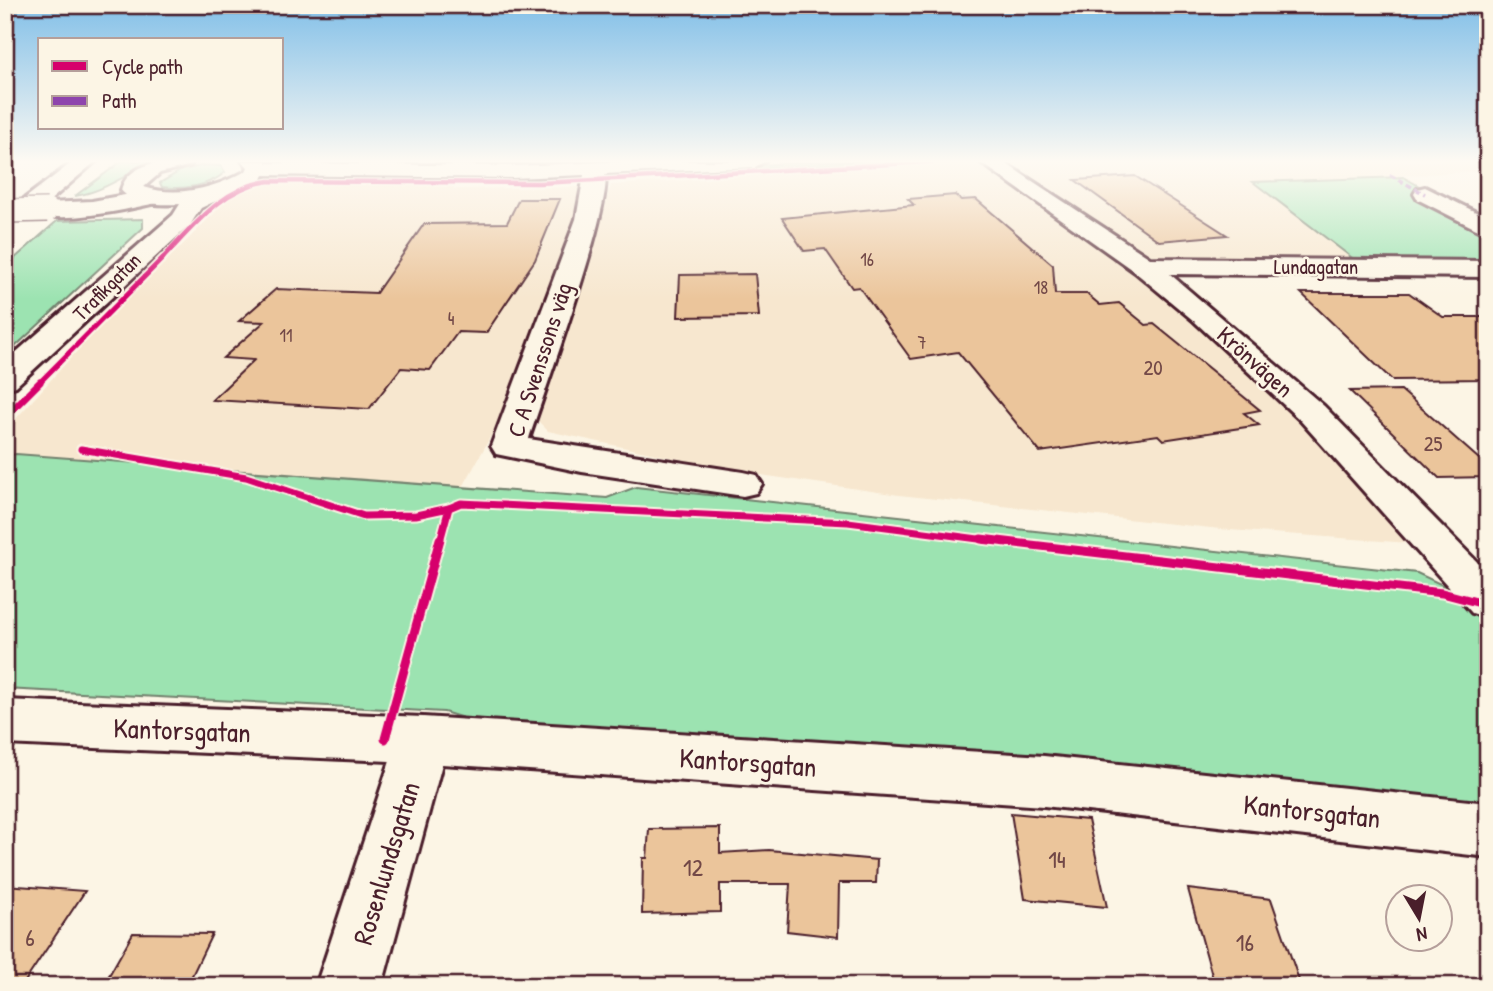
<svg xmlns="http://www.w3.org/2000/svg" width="1493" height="991" viewBox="0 0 1493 991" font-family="'Patrick Hand',sans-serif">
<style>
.built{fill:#f7e7cf}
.green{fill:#9ce3b1;stroke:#73816e;stroke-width:2}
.building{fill:#ebc59b;stroke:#4a1f2b;stroke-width:2}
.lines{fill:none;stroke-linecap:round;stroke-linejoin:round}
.minor-casing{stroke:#4a1f2b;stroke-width:6}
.major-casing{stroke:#4a1f2b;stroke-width:6}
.highway-casing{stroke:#4a1f2b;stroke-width:6}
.minor{fill:#fcf5e5;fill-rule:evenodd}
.major{fill:#fcf5e5;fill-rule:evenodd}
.highway{fill:#fcf5e5;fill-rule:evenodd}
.minor-bridge-casing{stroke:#4a1f2b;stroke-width:26;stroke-linecap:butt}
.minor-bridge{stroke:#fcf5e5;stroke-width:23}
.quiet{stroke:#8e44ad;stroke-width:3.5;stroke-dasharray:6 3.5;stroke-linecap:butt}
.cycleway-far3-casing{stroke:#fcf5e5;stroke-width:7}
.cycleway-far2-casing{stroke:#fcf5e5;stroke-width:9}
.cycleway-far1-casing{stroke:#fcf5e5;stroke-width:11}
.cycleway-casing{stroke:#fcf5e5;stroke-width:13}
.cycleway-far3{stroke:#d6006c;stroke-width:4.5}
.cycleway-far2{stroke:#d6006c;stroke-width:5}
.cycleway-far1{stroke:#d6006c;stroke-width:7}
.cycleway{stroke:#d6006c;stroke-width:9}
.labels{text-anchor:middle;stroke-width:5;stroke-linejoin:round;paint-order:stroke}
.far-number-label{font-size:18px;fill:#724847}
.far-street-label{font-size:21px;fill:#4a1f2b;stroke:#fcf5e5}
.number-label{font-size:21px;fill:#724847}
.street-label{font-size:24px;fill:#4a1f2b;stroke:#fcf5e5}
.near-number-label{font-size:24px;fill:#724847}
.near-street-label{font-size:28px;fill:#4a1f2b;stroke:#fcf5e5}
</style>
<rect width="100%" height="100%" fill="#fcf5e5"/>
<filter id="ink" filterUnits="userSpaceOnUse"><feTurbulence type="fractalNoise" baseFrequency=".0143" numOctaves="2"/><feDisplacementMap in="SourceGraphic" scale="14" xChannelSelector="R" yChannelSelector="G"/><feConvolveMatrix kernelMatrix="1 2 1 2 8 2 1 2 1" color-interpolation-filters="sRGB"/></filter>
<g filter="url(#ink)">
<!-- built -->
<g class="built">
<polygon points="980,161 1102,242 1299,413 1409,543 1230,530 899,495 734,471 548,431 538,421 611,185"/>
<polygon points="1000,161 1488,161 1488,171 1254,183 1355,260 1165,259 1142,252"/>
<polygon points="274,181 454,187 454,189 585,187 510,401 463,487 16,454 5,456 5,431 76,352 231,196"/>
</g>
<!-- green -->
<g class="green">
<path d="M122,161H162C130,169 108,191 75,196Z"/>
<polygon points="826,161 886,161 615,176 628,173"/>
<path d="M205,165L221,166L225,172C211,186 182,190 162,187L160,183L182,170Z"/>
<polygon points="1403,177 1430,192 1488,232 1488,261 1355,260 1253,182"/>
<polygon points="143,219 143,228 5,356 5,267 57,221"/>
<polygon points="16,454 607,498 636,487 1417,573 1449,588 1488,629 1488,811 483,724 444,712 5,689 5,456"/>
</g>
<!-- building -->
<g class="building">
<polygon points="1135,176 1227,235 1159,241 1075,180"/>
<polygon points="955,195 961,200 976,199 1053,265 1055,294 1087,294 1100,305 1119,303 1146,325 1154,324 1260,410 1244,413 1259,425 1163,440 1158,435 1040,452 958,352 911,359 859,287 852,288 825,249 804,251 782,218 914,205 908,199"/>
<polygon points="519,199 560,199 535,260 486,333 458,332 430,370 401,368 369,409 212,400 254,360 223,358 264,322 239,321 276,289 376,293 424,224 507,223"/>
<polygon points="755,274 759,316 678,317 680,275"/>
<polygon points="1301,293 1409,293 1443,317 1488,317 1488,379 1392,380"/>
<polygon points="1401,390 1488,467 1488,477 1439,478 1350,391"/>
<polygon points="1011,813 1088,820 1107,907 1025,899"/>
<polygon points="720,828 720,853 769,850 877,860 876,883 839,883 838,937 787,931 790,884 720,884 720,912 642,914 643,858 647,858 649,829"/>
<polygon points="5,885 85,891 22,986 5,986"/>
<polygon points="1188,889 1271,899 1301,986 1215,986"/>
<polygon points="133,933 212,934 187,986 103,986"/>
</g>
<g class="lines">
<!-- minor casing -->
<g class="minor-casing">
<g id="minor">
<path d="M630,161H765L755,167L605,174C613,204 543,396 529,439L743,472L756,475L762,484L756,493L743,496L582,472L496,454L491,446L576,219L584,175L513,178L259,175L249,169L259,163L513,166Z"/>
<polygon points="979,161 1002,161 1150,258 1488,261 1488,277 1170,274 1324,406 1488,573 1488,618 1472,613 1300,420 1194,321 1135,272"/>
<polygon points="1425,187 1488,218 1488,235 1417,199 1414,194 1417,189"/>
<path d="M152,190L160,192L163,197L160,202C139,207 48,228 36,210L47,203L92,201Z"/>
<polygon points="5,700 423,717 1044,756 1488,803 1488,857 1044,806 442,764 382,986 316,986 390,761 5,744"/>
</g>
</g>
<!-- major casing -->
<g class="major-casing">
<path id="major" d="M162,161H194L191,165L160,173L144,187C177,198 216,188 246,171L248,167L242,161H266L269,165L262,179L201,208L190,225L16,386L5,389V362L173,215L180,204C164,205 132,205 121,190C126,171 144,165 162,161Z"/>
</g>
<!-- highway casing -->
<g class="highway-casing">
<polygon id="highway" points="74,161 96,161 40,209 24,209 21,204 24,199"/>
</g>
<!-- minor -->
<use href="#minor" class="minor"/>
<!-- major -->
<use href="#major" class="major"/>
<!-- highway -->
<use href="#highway" class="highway"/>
<!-- minor-bridge casing -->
<g class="minor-bridge-casing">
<polyline id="minor-bridge" points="5,211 47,210"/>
</g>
<!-- minor-bridge -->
<use href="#minor-bridge" class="minor-bridge"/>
<!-- quiet -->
<polyline class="quiet" points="1390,175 1425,194"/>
<!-- cycleway-far3 casing -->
<g class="cycleway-far3-casing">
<path id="cycleway-far3" d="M161,260C193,227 222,187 269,181L539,183L947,161"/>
</g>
<!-- cycleway-far2 casing -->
<g class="cycleway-far2-casing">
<polyline id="cycleway-far2" points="38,384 163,258"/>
</g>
<!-- cycleway-far1 casing -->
<g class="cycleway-far1-casing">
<g id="cycleway-far1">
<polyline points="5,417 40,382"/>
<polyline points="81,449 246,477 364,516 416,515 449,508"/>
<polyline points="440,541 449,508 461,503 848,522 994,541"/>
</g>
</g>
<!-- cycleway casing -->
<g class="cycleway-casing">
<g id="cycleway">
<polyline points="981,539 1442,593 1488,605"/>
<polyline points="385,739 440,539"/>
</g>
</g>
<!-- cycleway-far3 -->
<use href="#cycleway-far3" class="cycleway-far3"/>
<!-- cycleway-far2 -->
<use href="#cycleway-far2" class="cycleway-far2"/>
<!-- cycleway-far1 -->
<use href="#cycleway-far1" class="cycleway-far1"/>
<!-- cycleway -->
<use href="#cycleway" class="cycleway"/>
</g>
</g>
<!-- sky -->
<linearGradient id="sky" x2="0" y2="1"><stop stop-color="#81bfe8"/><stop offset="0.54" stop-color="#fefaf3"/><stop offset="1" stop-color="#fefaf3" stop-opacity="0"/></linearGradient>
<rect width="1493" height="299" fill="url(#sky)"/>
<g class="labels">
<!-- far-number labels -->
<g class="far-number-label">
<text x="867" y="266">16</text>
<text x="1041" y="294">18</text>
<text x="451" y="325">4</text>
<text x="286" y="342">11</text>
<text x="922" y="349">7</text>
</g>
<!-- far-street labels -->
<g class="far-street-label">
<text x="1316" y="274">Lundagatan</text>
<text transform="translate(107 287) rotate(-45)" y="7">Trafikgatan</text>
</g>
<!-- number labels -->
<g class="number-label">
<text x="1153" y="375">20</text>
<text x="1433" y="451">25</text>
</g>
<!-- street labels -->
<g class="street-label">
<text transform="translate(540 360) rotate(-72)" y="8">C A Svenssons väg</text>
<text transform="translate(1255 362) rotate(42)" y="8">Krönvägen</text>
</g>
<!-- near-number labels -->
<g class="near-number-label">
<text x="1057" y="868">14</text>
<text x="693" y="876">12</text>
<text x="30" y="946">6</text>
<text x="1245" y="951">16</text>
</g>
<!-- near-street labels -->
<g class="near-street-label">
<text transform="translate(182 730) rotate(2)" y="10">Kantorsgatan</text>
<text transform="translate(748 762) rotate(4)" y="10">Kantorsgatan</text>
<text transform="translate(1312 811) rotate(6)" y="10">Kantorsgatan</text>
<text transform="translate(386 863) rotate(-73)" y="10">Rosenlundsgatan</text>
</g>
</g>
<!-- margin -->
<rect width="1493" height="991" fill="none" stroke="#fcf5e5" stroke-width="28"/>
<rect x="14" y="14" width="1465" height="963" fill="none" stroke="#4a1f2b" stroke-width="2.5" filter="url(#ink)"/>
<!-- legend -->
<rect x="38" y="38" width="245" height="91" fill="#fcf5e5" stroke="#b59f9b" stroke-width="2"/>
<rect x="52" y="61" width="35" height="10" fill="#d6006c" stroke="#b59f9b" stroke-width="2"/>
<text x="102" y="74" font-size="21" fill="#4a1f2b">Cycle path</text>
<rect x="52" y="96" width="35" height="10" fill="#8e44ad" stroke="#b59f9b" stroke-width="2"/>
<text x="102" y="108" font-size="21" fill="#4a1f2b">Path</text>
<!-- north arrow -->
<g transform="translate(1419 918) rotate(170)"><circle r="33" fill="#fcf5e5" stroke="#b59f9b" stroke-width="2"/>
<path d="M0-5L12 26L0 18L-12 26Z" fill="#4a1f2b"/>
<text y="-10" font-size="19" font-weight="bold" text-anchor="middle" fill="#4a1f2b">N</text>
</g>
</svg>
